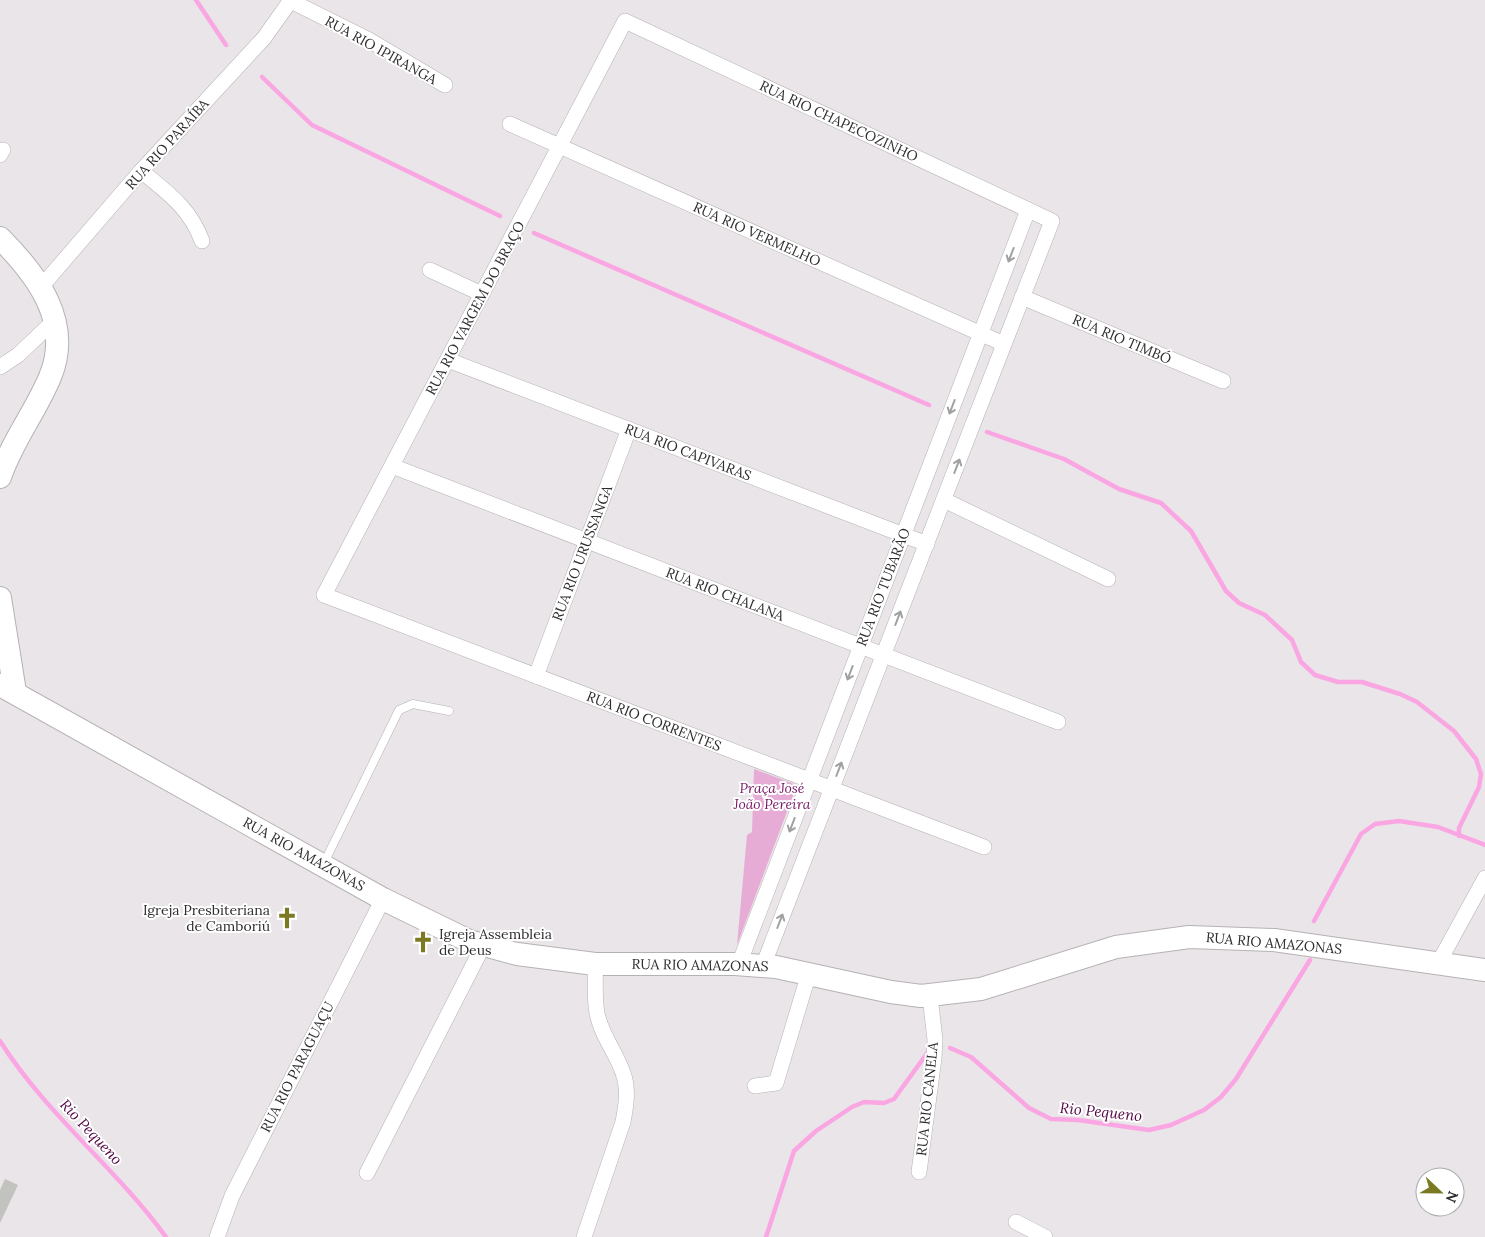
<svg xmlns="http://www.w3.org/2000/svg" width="1485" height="1237" viewBox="0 0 1485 1237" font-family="Lora,serif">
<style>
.green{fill:#e7acd6}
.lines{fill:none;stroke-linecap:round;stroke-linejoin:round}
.stream{stroke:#faa6e3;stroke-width:4.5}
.building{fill:#c2c2bf}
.lane-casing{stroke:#b6b2b4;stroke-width:9}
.street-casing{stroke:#b6b2b4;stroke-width:16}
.secondary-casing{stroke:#b6b2b4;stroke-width:24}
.lane{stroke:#fff;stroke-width:8}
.street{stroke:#fff;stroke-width:15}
.secondary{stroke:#fff;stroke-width:22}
.oneway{stroke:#a1a0a0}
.labels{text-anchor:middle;stroke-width:4;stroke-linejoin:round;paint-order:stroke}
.street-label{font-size:14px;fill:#2e2c2d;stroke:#fff}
.park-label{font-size:14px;font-style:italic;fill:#771765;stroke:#fff}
.poi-label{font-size:14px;fill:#2e2c2d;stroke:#fff;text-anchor:end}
.water-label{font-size:15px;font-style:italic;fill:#520845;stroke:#fff}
</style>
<rect width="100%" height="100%" fill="#e9e5e8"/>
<!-- green -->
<polygon class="green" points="754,769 797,785 737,945 747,835 752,832"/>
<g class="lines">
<!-- stream -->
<g class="stream">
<polyline points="196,0 226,45"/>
<polyline points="262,77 312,125 500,216"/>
<polyline points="534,233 929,405"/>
<polyline points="987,432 1064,459 1119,489 1161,503 1191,531 1226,591 1239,603 1265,615 1292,640 1301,662 1315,675 1338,682 1362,682 1400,694 1417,702 1454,731 1476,759 1481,774 1479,787 1459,828 1459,836"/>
<polyline points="1314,921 1361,834 1375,824 1399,821 1438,827 1485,845"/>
<path d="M0,1041C46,1114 115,1167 166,1237"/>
<polyline points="950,1048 971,1057 1029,1108 1051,1119 1078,1120 1149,1130 1171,1125 1204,1110 1221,1097 1236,1079 1310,960"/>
<polyline points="766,1237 794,1151 816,1131 852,1107 864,1102 884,1103 894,1099 928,1052"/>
</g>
</g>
<!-- building -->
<polygon class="building" points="5,1179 18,1185 0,1223 0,1190"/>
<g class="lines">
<!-- lane casing -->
<g class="lane-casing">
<polyline id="lane" points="324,863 399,710 413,704 449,711"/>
</g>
<!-- street casing -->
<g class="street-casing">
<g id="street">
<polyline points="291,1 369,40 445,85"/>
<polyline points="510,124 1004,344"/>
<polyline points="0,155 3,150"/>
<path d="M141,171C167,192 190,208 202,241"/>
<polyline points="430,270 482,294"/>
<polyline points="41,287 141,171 264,38 291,0"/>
<polyline points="1022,297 1223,381"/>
<polyline points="448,360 927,544"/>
<polyline points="0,367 18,355 55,320"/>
<polyline points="392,466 1058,722"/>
<polyline points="944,500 1108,579"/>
<polyline points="536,676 629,429"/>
<polyline points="1439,962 1485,878"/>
<polyline points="739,964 1028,210"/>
<path d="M763,966C859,718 955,469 1052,221L625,21L324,595L809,780L832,789L984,847"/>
<polyline points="755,1086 776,1083 809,973"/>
<polyline points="919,1172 934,1058 935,1040 930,996"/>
<polyline points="367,1173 483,946"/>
<polyline points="1016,1222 1045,1237"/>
<polyline points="217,1237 232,1196 383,899"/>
<path d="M584,1237L623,1122C626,1106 629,1089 623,1073C616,1052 601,1035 597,1013C594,998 596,979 595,964"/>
</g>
</g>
<!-- secondary casing -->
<g class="secondary-casing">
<g id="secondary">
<path d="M0,238C37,275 73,322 50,377C36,411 12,441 0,477"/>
<polyline points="0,598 15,692"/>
<polyline points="0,685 383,899 469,941 517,954 595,964 735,964 776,967 891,992 921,996 981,989 1116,947 1189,937 1274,940 1485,970"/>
</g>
</g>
<!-- lane -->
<use href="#lane" class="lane"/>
<!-- street -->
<use href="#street" class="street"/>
<!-- secondary -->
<use href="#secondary" class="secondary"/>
</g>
<!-- one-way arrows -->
<defs><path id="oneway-shaft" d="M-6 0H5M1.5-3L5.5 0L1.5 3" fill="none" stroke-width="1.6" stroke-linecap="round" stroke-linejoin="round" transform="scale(1.25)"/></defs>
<g class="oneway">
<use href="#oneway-shaft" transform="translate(1011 255) rotate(111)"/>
<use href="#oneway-shaft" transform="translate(952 407) rotate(111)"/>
<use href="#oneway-shaft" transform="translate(957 466) rotate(-69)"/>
<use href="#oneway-shaft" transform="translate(898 618) rotate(-69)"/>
<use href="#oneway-shaft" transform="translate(850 673) rotate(111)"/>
<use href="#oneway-shaft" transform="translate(839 769) rotate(-69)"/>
<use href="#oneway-shaft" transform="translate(792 825) rotate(111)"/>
<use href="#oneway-shaft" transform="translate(780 921) rotate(-69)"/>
</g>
<!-- icons -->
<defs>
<g id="church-bare" transform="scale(1.725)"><path d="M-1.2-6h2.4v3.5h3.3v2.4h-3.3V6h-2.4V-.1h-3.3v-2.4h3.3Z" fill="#7b7a22" stroke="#fff" stroke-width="2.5" paint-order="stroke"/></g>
</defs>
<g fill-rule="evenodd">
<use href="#church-bare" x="287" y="918"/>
<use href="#church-bare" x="423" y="942"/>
</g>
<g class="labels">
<!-- street labels -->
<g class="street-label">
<text transform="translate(381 50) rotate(29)" y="5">RUA RIO IPIRANGA</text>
<text transform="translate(839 121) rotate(25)" y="5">RUA RIO CHAPECOZINHO</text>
<text transform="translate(167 144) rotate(-48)" y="5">RUA RIO PARAÍBA</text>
<text transform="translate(757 234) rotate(24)" y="5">RUA RIO VERMELHO</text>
<text transform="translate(475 308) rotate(-62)" y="5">RUA RIO VARGEM DO BRAÇO</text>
<text transform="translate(1122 339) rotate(23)" y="5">RUA RIO TIMBÓ</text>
<text transform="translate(688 452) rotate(21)" y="5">RUA RIO CAPIVARAS</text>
<text transform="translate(582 553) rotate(-69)" y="5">RUA RIO URUSSANGA</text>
<text transform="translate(883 587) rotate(-69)" y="5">RUA RIO TUBARÃO</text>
<text transform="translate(725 594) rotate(21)" y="5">RUA RIO CHALANA</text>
<text transform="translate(654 721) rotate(21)" y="5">RUA RIO CORRENTES</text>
<text transform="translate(304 854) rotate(29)" y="5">RUA RIO AMAZONAS</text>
<text transform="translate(1274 943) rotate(5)" y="5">RUA RIO AMAZONAS</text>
<text transform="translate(700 965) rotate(1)" y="5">RUA RIO AMAZONAS</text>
<text transform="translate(297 1067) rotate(-63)" y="5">RUA RIO PARAGUAÇU</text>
<text transform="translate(927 1099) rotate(-84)" y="5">RUA RIO CANELA</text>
</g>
<!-- park labels -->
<g class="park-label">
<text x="772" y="793">Praça José<tspan x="772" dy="16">João Pereira</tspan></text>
</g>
<!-- poi labels -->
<g class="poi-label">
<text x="270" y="915">Igreja Presbiteriana<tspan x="270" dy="16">de Camboriú</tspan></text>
<text x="439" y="939" text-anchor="start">Igreja Assembleia<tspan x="439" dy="16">de Deus</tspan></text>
</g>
<!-- water labels -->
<g class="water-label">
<text transform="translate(1101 1112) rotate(6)" y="5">Rio Pequeno</text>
<text transform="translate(91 1132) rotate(47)" y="5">Rio Pequeno</text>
</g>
</g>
<!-- north arrow -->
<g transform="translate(1440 1192) rotate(112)"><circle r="24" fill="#ffffff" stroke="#ababab"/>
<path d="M0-4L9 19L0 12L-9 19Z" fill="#7b7a22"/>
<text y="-8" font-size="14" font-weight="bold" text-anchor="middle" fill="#2e2c2d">N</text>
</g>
</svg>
